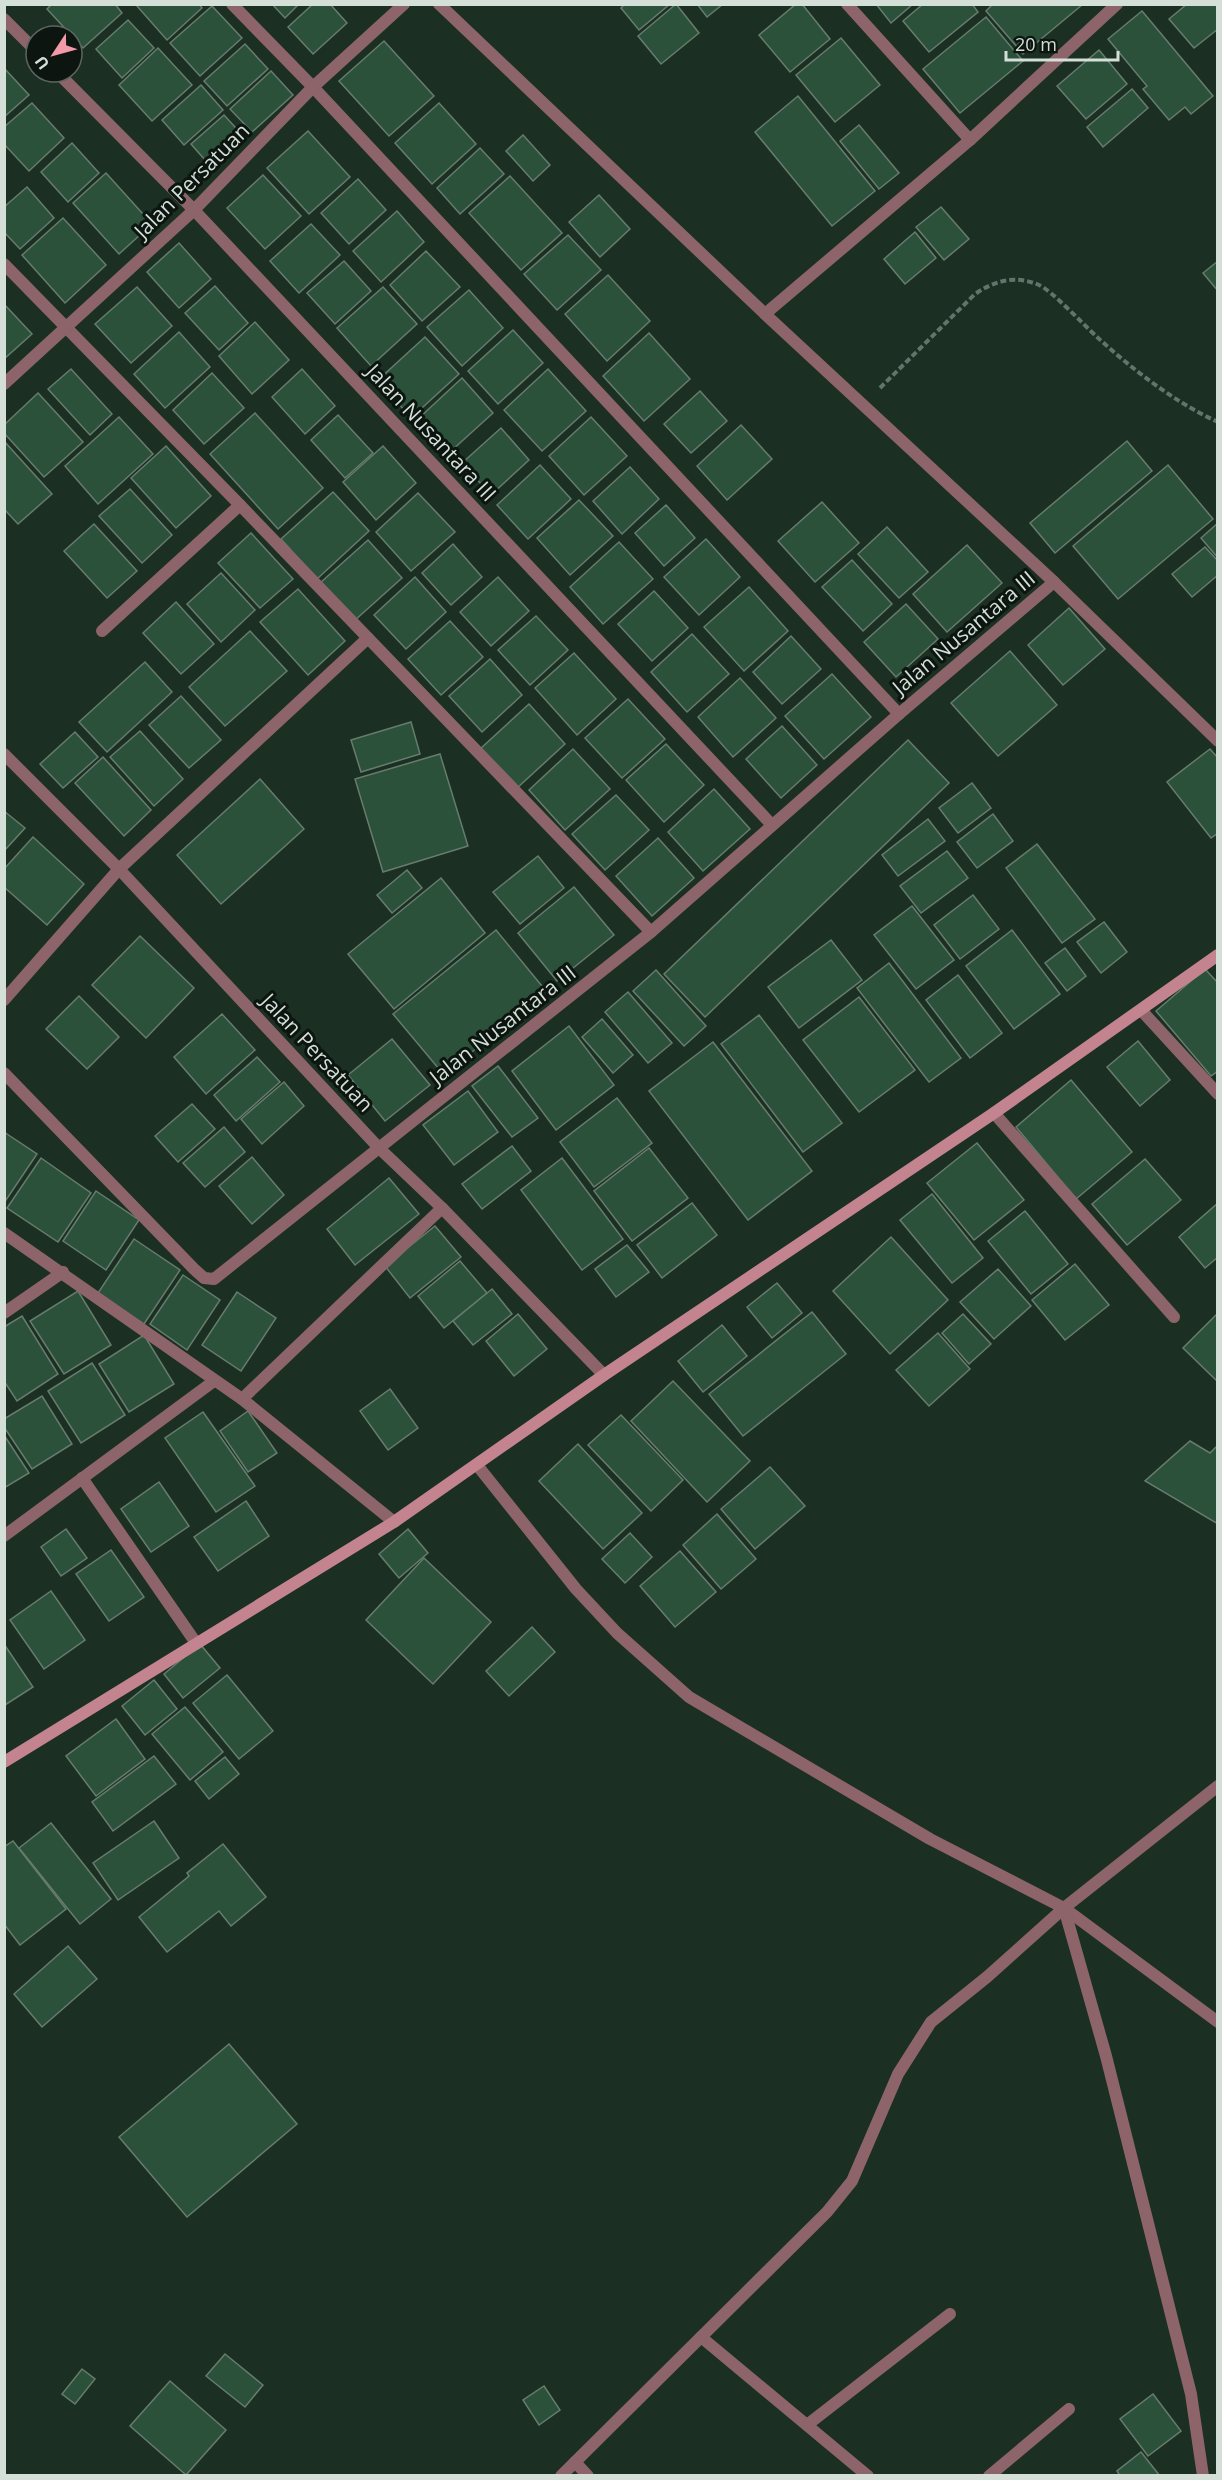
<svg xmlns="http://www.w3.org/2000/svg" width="1222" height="2480" viewBox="0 0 1222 2480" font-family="'Open Sans',sans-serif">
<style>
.building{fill:#2c513b;stroke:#667c6d;stroke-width:1.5}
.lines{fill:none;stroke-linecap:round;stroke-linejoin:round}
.path{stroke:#63746a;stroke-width:4;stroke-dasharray:6 3;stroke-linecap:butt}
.minor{stroke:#8c646a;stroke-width:12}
.secondary{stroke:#c4848f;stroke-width:12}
.labels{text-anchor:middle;stroke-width:6;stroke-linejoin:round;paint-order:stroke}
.street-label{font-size:21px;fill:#d3dfd7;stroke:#0c150f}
</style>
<rect width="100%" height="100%" fill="#1b2f23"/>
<!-- building -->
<g class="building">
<polygon points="52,4 115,4 122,13 83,48 47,9"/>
<polygon points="139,4 199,4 202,8 167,40 137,6"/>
<polygon points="272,4 299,4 285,18"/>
<polygon points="313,4 330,4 347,23 313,54 288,27"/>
<polygon points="625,4 670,4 639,30 621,8"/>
<polygon points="676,4 699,33 661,64 638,36"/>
<polygon points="697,4 723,4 707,17"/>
<polygon points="796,4 802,4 830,39 790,72 759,35"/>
<polygon points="876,4 913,4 891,23"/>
<polygon points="923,4 972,4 978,12 929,52 903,21"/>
<polygon points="993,4 1082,4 1082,5 1023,54 986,11"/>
<polygon points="1187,4 1218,4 1218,29 1194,48 1169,19"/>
<polygon points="212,6 242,38 200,76 170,43"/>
<polygon points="1142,11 1213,96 1191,114 1185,107 1169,120 1143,89 1147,86 1108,39"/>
<polygon points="986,17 1023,61 960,113 923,69"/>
<polygon points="128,20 154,48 122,78 96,49"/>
<polygon points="841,38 880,85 835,122 796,75"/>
<polygon points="384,41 434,96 389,136 339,81"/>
<polygon points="245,44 268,69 227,106 204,81"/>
<polygon points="158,48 192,85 152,121 119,85"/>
<polygon points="1099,50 1127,84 1086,119 1057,86"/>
<polygon points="4,68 29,95 4,117"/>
<polygon points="271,71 293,95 252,132 230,109"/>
<polygon points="201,85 223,110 184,145 162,120"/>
<polygon points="1132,89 1148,108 1103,147 1087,127"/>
<polygon points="798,96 875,191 832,226 755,132"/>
<polygon points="32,103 64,138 29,171 4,144 4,127"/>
<polygon points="439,103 476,144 432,184 395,143"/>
<polygon points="224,115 245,138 212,168 191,144"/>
<polygon points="859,125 899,173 879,189 840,141"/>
<polygon points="308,131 350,177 309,214 267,168"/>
<polygon points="523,135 550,165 533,181 506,151"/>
<polygon points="72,143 99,173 68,202 41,172"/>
<polygon points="480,148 504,174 460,214 437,188"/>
<polygon points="106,173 152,224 119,254 73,203"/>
<polygon points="263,175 301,216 265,249 227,208"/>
<polygon points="510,176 562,233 521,270 469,213"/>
<polygon points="358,179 386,210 349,244 321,213"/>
<polygon points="27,187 54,218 20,249 4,232 4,207"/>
<polygon points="599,195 630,229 600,257 569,222"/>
<polygon points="941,207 969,239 944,260 916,227"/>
<polygon points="397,211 424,242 381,282 353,251"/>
<polygon points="63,218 106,265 65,303 22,255"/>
<polygon points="311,224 340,255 299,293 270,261"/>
<polygon points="915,232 936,258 905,284 884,259"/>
<polygon points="568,235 601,270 557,310 524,274"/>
<polygon points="179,243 211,279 179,308 147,272"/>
<polygon points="426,251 460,287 422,321 390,285"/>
<polygon points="344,261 371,291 335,324 307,293"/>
<polygon points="1218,261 1218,291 1203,273"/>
<polygon points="608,275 650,321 607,361 565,314"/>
<polygon points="215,286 248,323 219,350 185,313"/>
<polygon points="137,287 172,326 131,363 95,324"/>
<polygon points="383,287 417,324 371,366 337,328"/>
<polygon points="469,290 503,328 462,366 427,327"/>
<polygon points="4,304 32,334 4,359"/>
<polygon points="255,322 289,360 252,394 219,356"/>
<polygon points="513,330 543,363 498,404 468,371"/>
<polygon points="179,332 210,367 165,408 134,374"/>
<polygon points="649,333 690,379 644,421 603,376"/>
<polygon points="425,337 459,374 411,418 378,380"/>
<polygon points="71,369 112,414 90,435 48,389"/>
<polygon points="302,369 335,406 305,434 272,397"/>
<polygon points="548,369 586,411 542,451 504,410"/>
<polygon points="212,373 244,408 204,444 173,410"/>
<polygon points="462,378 493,413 450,452 419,418"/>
<polygon points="700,391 727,421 691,453 664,424"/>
<polygon points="38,393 83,442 44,477 4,433 4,425"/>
<polygon points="255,413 323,488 278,529 210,454"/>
<polygon points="338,415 373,453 345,478 311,440"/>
<polygon points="119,417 153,454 98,504 65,466"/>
<polygon points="591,417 627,456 584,495 549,456"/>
<polygon points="741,425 772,459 727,500 697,466"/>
<polygon points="501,428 529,460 491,495 462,463"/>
<polygon points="4,441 52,494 18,524 4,509"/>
<polygon points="1127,441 1152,471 1055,553 1030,523"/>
<polygon points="166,446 211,496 176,528 131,478"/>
<polygon points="383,446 416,483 376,520 343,482"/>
<polygon points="540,465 571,499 528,539 497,505"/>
<polygon points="1168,465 1213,519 1118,599 1073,546"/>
<polygon points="630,467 659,499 622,534 593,501"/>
<polygon points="130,489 172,535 142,563 99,516"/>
<polygon points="333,492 369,531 317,579 281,539"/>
<polygon points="418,493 455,532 411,571 376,532"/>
<polygon points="579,500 613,536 570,575 537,538"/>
<polygon points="822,502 859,543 815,582 778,541"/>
<polygon points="666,505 695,538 664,566 635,533"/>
<polygon points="1218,523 1218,558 1201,538"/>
<polygon points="94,524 137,571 107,598 64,551"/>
<polygon points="887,527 928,572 899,598 858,554"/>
<polygon points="251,533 293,579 260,608 218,563"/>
<polygon points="706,539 740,577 699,615 664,577"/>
<polygon points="368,540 402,578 354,621 320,583"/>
<polygon points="619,542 653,579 603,624 570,587"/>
<polygon points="453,544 482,577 451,605 422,573"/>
<polygon points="967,545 1002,583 947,632 913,594"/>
<polygon points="1205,547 1218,561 1218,575 1192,597 1172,574"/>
<polygon points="852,560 892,604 863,631 822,587"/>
<polygon points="221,573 255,610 221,642 187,604"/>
<polygon points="415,577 446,612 406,649 374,615"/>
<polygon points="498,577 529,611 491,646 460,612"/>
<polygon points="749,587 788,631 744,671 704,627"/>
<polygon points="298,589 345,641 308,675 260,622"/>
<polygon points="654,591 688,628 652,661 618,624"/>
<polygon points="176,602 214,644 181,674 143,633"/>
<polygon points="906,604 938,639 896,677 864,642"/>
<polygon points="1069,608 1105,649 1063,685 1028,645"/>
<polygon points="536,616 568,650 530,685 498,650"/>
<polygon points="450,621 483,657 441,695 408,659"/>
<polygon points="250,631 287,671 225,726 189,687"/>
<polygon points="692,634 729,674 687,712 651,672"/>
<polygon points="791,636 821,669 782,704 753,672"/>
<polygon points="1010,651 1057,705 998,756 951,703"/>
<polygon points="574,653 616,699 577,735 535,688"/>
<polygon points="490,659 522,695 482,732 449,696"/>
<polygon points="145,662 172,692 107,752 79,722"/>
<polygon points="832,674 871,717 824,759 785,716"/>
<polygon points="740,678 776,718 733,757 698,717"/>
<polygon points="181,696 221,740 189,768 149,725"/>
<polygon points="628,699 665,739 622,778 585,738"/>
<polygon points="529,704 565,744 516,789 480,749"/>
<polygon points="411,722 420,754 361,772 351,740"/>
<polygon points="782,726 817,765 781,798 746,759"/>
<polygon points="140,731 183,779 154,806 110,757"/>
<polygon points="75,732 98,757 63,788 40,764"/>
<polygon points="908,740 949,783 705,1017 664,974"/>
<polygon points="666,744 704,785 664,822 626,780"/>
<polygon points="573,749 610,789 565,830 529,790"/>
<polygon points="1210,749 1218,758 1218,833 1211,838 1167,782"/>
<polygon points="440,754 468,846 383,872 355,779"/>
<polygon points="103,757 151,810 124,836 75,783"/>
<polygon points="260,779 304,829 221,904 177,855"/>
<polygon points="972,783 991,808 958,833 939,808"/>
<polygon points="714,789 750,829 703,871 668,832"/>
<polygon points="616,795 649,830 605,870 572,834"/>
<polygon points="4,811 25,828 4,851"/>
<polygon points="993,814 1013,841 977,868 957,842"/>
<polygon points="928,819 945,841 898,876 882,855"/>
<polygon points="33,837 84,884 47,925 4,887 4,869"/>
<polygon points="658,838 694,878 652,916 616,876"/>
<polygon points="1037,844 1095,919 1062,943 1006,868"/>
<polygon points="947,851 968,878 921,913 900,886"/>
<polygon points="538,856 564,888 520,924 493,892"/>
<polygon points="407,870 422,888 392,913 377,895"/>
<polygon points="441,878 485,933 394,1009 348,954"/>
<polygon points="574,887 614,935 557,981 518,933"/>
<polygon points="973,895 999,929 960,959 934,925"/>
<polygon points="912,906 954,960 916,989 874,935"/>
<polygon points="1104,922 1127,952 1101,973 1077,942"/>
<polygon points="496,930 546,991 444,1075 393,1014"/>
<polygon points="1012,930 1060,994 1014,1029 966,966"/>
<polygon points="140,936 194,988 146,1038 92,985"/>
<polygon points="831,940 862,980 799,1028 768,987"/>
<polygon points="1065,948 1086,976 1067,991 1045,963"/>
<polygon points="889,963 961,1058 929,1082 857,988"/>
<polygon points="1205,969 1218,983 1218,1071 1211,1076 1156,1011"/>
<polygon points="656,970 706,1026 684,1046 633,991"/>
<polygon points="958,975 1002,1033 970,1058 926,1000"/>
<polygon points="628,992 672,1043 648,1063 605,1012"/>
<polygon points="79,996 119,1037 87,1069 46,1029"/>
<polygon points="859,997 915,1070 859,1112 803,1040"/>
<polygon points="222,1014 255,1050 206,1094 174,1057"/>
<polygon points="759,1015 842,1123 803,1152 721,1044"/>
<polygon points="602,1019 633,1055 613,1073 582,1037"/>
<polygon points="569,1026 614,1085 556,1130 512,1071"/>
<polygon points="392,1039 430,1085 385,1121 348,1075"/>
<polygon points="1138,1041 1170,1080 1140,1106 1107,1067"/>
<polygon points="713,1042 812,1171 748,1220 649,1091"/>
<polygon points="257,1057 280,1082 236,1121 214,1095"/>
<polygon points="498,1066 538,1118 512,1137 472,1086"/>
<polygon points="1071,1080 1132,1152 1076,1199 1016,1127"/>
<polygon points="284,1082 304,1106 262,1144 241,1119"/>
<polygon points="468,1091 498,1132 454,1165 423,1125"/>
<polygon points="617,1098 652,1143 594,1187 560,1142"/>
<polygon points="192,1104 215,1129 178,1162 155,1136"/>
<polygon points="224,1127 245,1152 205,1187 183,1163"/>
<polygon points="4,1132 37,1154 4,1203"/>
<polygon points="977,1143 1024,1200 974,1240 927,1183"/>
<polygon points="512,1146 531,1171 482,1209 462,1184"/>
<polygon points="649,1148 688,1198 632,1241 594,1191"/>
<polygon points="252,1157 284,1195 252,1224 219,1186"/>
<polygon points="41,1158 91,1193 58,1242 7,1208"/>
<polygon points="562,1158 623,1239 582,1270 521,1190"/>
<polygon points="1145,1159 1181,1200 1127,1245 1092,1204"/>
<polygon points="389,1178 419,1214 355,1265 327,1229"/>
<polygon points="96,1191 139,1220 106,1270 63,1241"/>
<polygon points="932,1194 983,1258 952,1283 900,1220"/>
<polygon points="692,1203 717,1235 662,1278 637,1245"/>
<polygon points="1218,1203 1218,1257 1205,1268 1179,1237"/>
<polygon points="1025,1211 1068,1264 1031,1294 988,1241"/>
<polygon points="435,1226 461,1257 410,1298 385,1266"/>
<polygon points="891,1237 948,1300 890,1354 833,1291"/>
<polygon points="134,1239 180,1270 144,1324 98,1293"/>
<polygon points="627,1245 649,1272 616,1297 595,1269"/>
<polygon points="460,1261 487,1293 444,1328 418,1296"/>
<polygon points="1075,1264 1109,1305 1065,1340 1032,1300"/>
<polygon points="998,1269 1031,1306 994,1339 960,1302"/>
<polygon points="183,1275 220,1300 187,1350 150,1324"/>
<polygon points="777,1283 802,1313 772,1338 747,1307"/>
<polygon points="492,1289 512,1314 473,1345 453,1321"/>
<polygon points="78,1291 111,1345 64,1374 30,1321"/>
<polygon points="237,1292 276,1318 241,1371 202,1345"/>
<polygon points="812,1312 846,1354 743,1436 709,1394"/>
<polygon points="1218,1313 1218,1382 1183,1348"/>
<polygon points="518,1314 547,1349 514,1376 486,1341"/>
<polygon points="963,1314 991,1344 969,1364 942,1333"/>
<polygon points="22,1316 58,1374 17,1401 4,1381 4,1327"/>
<polygon points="722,1325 747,1356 703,1392 678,1361"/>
<polygon points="938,1333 970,1369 929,1406 896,1370"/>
<polygon points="144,1335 174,1384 129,1412 99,1364"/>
<polygon points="92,1363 125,1415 81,1443 48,1391"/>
<polygon points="673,1381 750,1461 707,1502 631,1421"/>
<polygon points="390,1389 418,1428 388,1450 360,1411"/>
<polygon points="42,1396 72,1444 32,1469 4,1427 4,1419"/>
<polygon points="248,1411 277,1453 248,1472 220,1431"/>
<polygon points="203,1412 255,1486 216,1512 165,1438"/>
<polygon points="621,1415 683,1480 651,1511 588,1445"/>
<polygon points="4,1435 29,1473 4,1488"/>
<polygon points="1190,1441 1210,1453 1218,1445 1218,1524 1145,1481"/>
<polygon points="578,1444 642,1513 603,1549 539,1481"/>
<polygon points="770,1467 805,1506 755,1549 721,1509"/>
<polygon points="159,1482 189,1526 151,1552 121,1509"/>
<polygon points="246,1501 269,1536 218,1571 194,1537"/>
<polygon points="717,1514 756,1559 721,1589 683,1545"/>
<polygon points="66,1529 87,1558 61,1576 41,1547"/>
<polygon points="408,1529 428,1553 399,1578 379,1554"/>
<polygon points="630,1533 652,1557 625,1583 602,1559"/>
<polygon points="111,1550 144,1597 109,1621 76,1574"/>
<polygon points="680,1551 716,1592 675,1627 640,1586"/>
<polygon points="424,1558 491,1622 433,1684 366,1620"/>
<polygon points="51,1591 85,1640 44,1669 10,1620"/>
<polygon points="532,1627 555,1652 509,1696 486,1671"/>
<polygon points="4,1644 33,1687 5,1705 4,1704"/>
<polygon points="200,1644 220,1668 183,1698 164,1674"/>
<polygon points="227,1675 273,1731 239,1759 193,1703"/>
<polygon points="154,1680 177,1709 145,1735 122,1706"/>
<polygon points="185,1707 223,1752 190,1780 152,1734"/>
<polygon points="116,1719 145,1759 96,1796 66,1756"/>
<polygon points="154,1756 176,1784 113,1831 92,1802"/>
<polygon points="225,1757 239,1774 209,1799 195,1781"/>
<polygon points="154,1821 179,1858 118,1900 93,1863"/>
<polygon points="51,1823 111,1899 80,1924 19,1848"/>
<polygon points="13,1841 66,1909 20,1945 4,1924 4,1847"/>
<polygon points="223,1844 266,1897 231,1926 219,1911 167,1952 139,1917 189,1876 187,1873"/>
<polygon points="68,1946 97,1979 42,2027 14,1994"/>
<polygon points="229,2044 297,2124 187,2217 119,2137"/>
<polygon points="225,2354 263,2385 245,2407 206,2376"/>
<polygon points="82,2369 95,2379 75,2404 62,2394"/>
<polygon points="170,2381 226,2430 186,2475 130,2426"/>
<polygon points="544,2386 560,2410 539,2425 523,2400"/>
<polygon points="1153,2394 1181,2431 1148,2456 1120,2419"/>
<polygon points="1141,2452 1160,2476 1120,2476 1117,2471"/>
</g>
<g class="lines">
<!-- path -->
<path class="path" d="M880,388L975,294C996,280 1015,275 1039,285C1051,290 1085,326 1097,337C1132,369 1174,402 1218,422"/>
<!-- minor -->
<g class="minor">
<polyline points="232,4 313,87 899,714"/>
<polyline points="439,4 765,314 1054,582 1218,741"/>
<polyline points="847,4 970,140"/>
<polyline points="4,19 36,51"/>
<polyline points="57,72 194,210 772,825"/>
<polyline points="4,264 240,505 651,932"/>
<polyline points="765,314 970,140 1117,4"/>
<polyline points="4,384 194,210 313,87 404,4"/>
<polyline points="102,631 240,505"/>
<polyline points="4,754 119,869 379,1148 442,1208 604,1375"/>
<polyline points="4,1000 119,869 368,638"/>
<polyline points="1141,1010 1218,1094"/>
<polyline points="4,1073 194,1269 204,1278 214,1279 651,932 899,714 1054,582"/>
<polyline points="994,1113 1174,1317"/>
<polyline points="4,1233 242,1399 394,1522"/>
<polyline points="4,1313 63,1272"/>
<polyline points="242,1399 442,1208"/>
<polyline points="477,1465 576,1589 617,1633 689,1697 930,1839 1064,1908 1218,2022"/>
<polyline points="82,1478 196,1643"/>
<polyline points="4,1536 214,1381"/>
<polyline points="1064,1908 1106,2056 1191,2394 1203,2476"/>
<polyline points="701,2337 868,2476"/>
<polyline points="807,2425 950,2314"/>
<polyline points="575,2462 588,2476"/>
<polyline points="561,2476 827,2212 852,2181 898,2074 931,2022 987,1977 1064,1908 1218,1786"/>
<polyline points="989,2476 1069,2409"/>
</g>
<!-- secondary -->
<polyline class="secondary" points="4,1762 394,1522 604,1375 994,1113 1218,955"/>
</g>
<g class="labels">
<!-- street labels -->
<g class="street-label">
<text transform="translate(192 181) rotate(-45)" y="7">Jalan Persatuan</text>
<text transform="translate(431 433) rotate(47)" y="7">Jalan Nusantara III</text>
<text transform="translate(964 633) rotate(-40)" y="7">Jalan Nusantara III</text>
<text transform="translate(503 1025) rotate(-38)" y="7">Jalan Nusantara III</text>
<text transform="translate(317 1053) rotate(47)" y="7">Jalan Persatuan</text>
</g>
</g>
<!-- border -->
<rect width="1222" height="2480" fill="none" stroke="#d3dfd7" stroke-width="12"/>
<!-- north arrow -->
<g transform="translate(54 54) rotate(234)"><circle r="28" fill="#0c150f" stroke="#5c665f" stroke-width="1.5"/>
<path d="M0-4.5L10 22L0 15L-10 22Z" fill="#f39aa9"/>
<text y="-9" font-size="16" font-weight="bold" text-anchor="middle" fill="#d3dfd7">U</text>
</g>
<!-- scale -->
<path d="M1006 51v9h112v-9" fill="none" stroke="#d3dfd7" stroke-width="3"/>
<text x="1015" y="51" font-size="18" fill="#d3dfd7" stroke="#0c150f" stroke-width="4.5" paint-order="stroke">20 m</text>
</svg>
